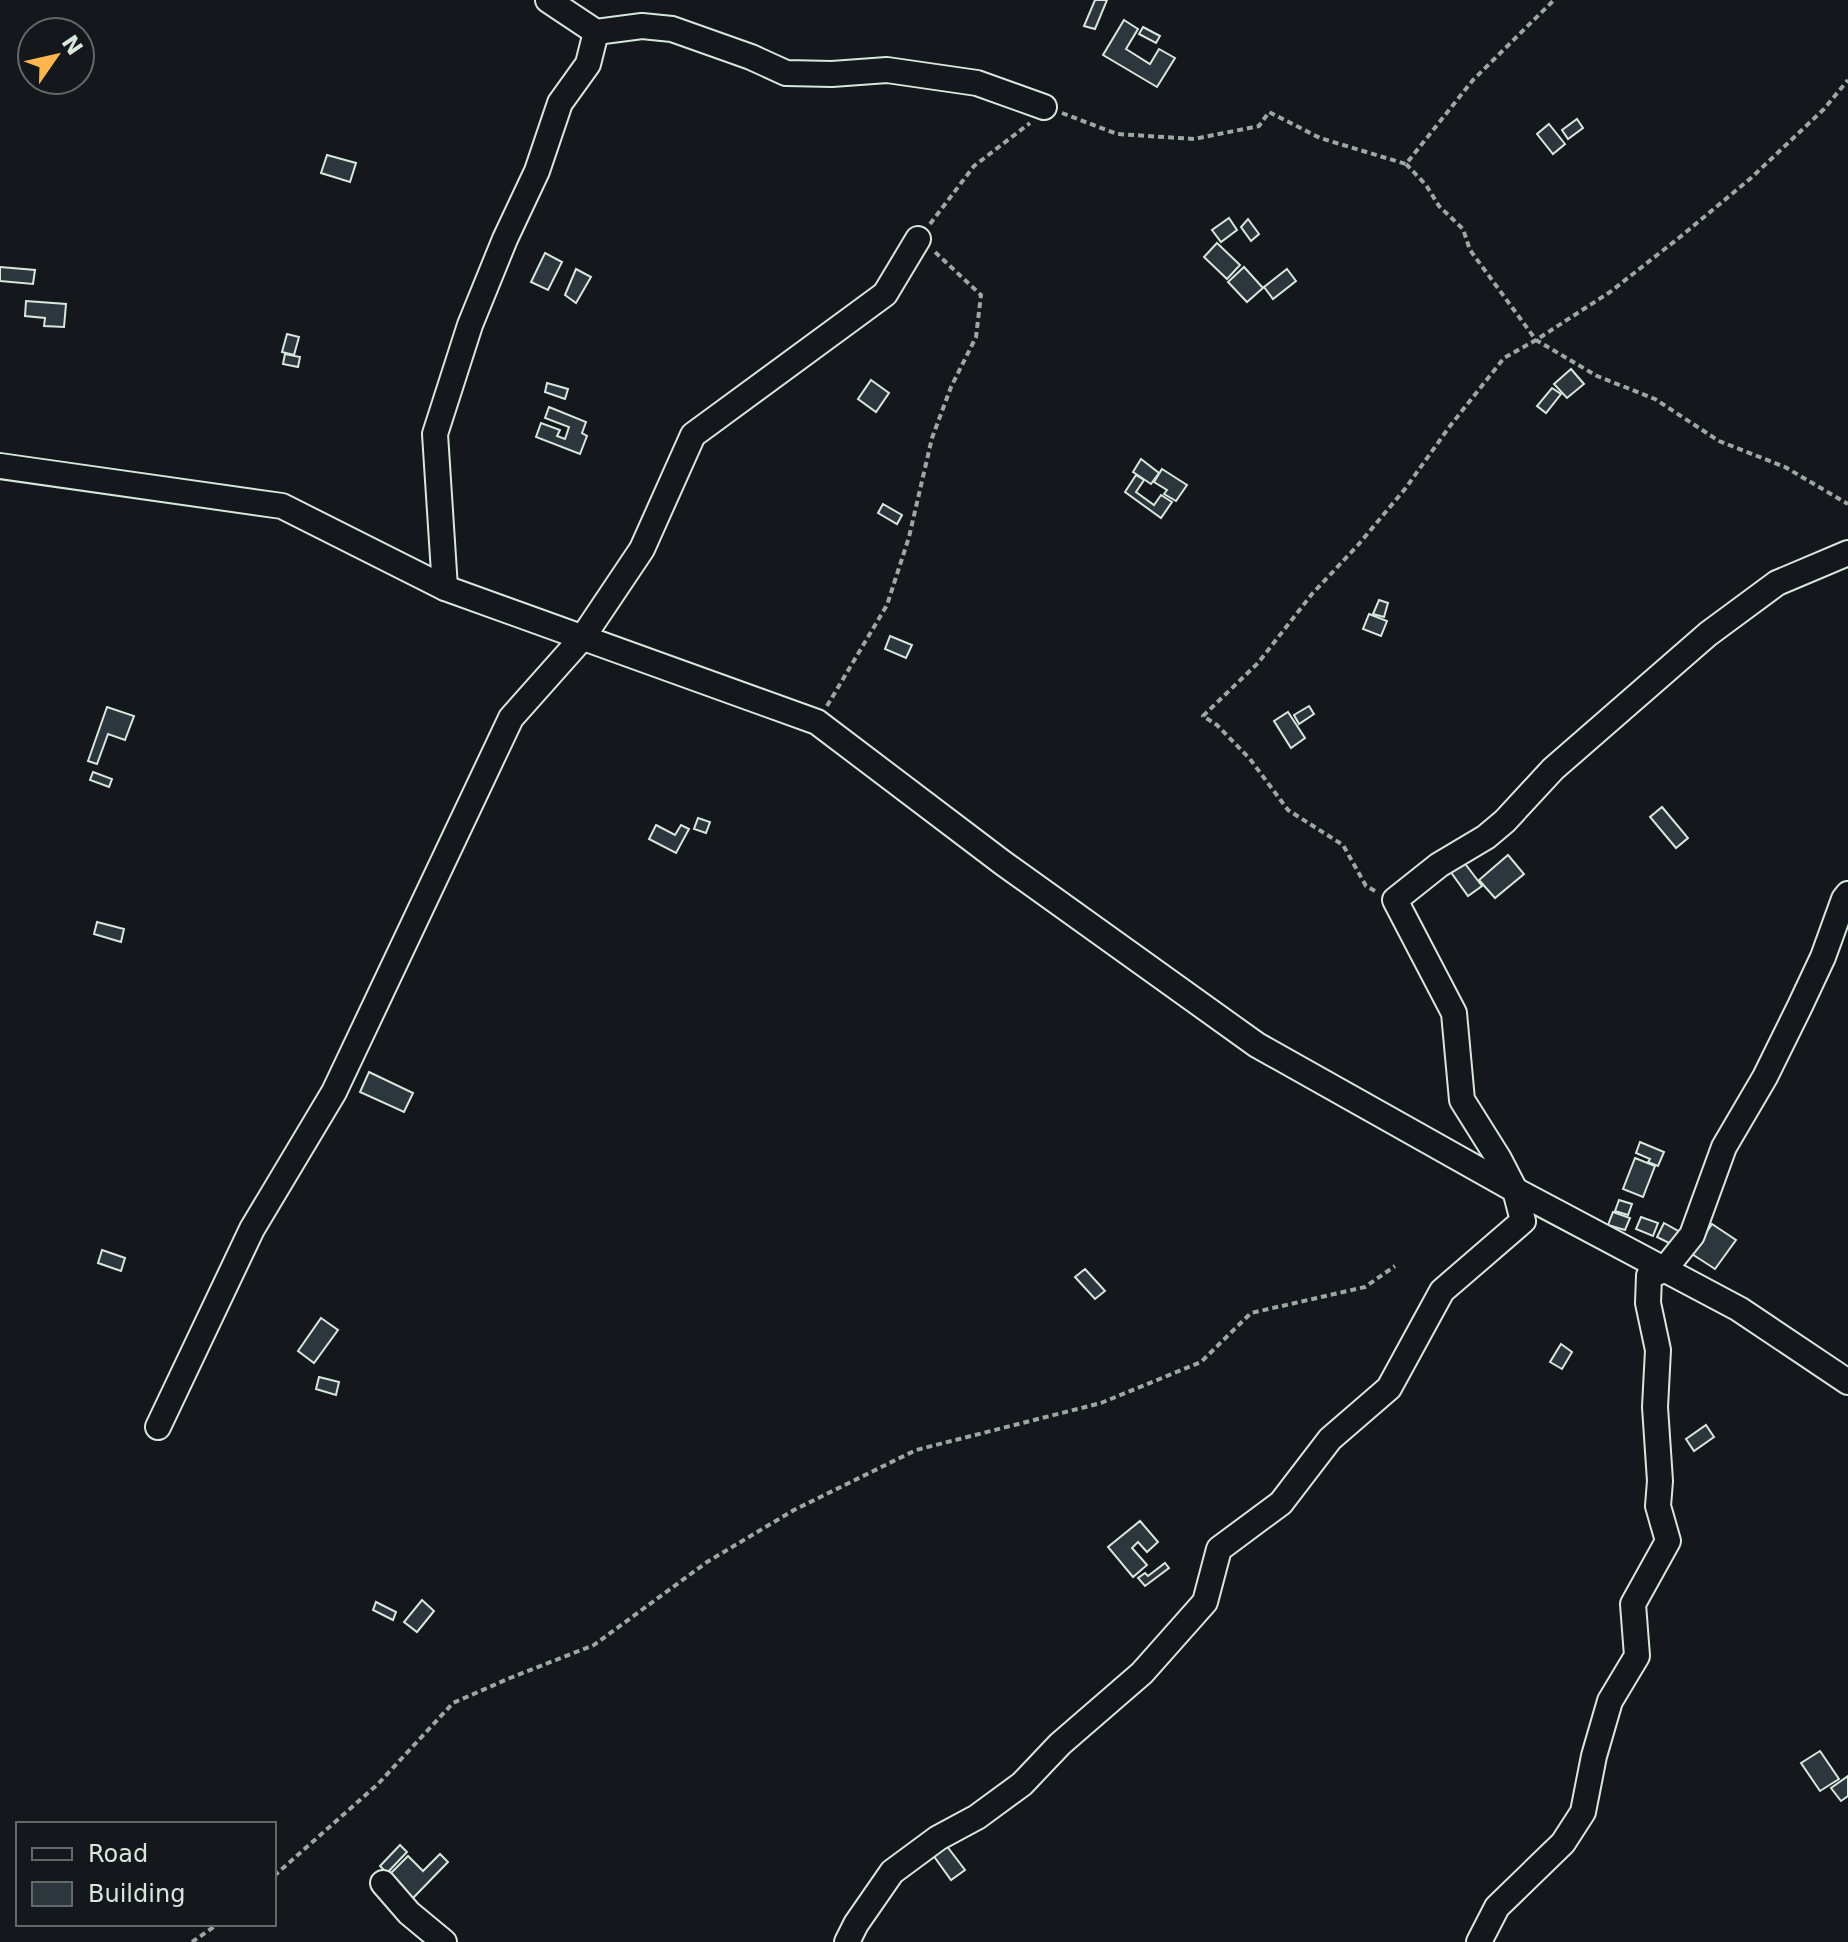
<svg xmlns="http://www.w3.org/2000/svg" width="1848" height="1942" viewBox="0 0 1848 1942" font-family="'DejaVu Sans',sans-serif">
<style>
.building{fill:#2c363c;stroke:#d8e6dc;stroke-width:2}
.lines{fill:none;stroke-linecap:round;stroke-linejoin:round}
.minor-casing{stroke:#d8e6dc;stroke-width:28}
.path{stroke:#9da8a2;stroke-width:4;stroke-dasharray:6 4;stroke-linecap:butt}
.minor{stroke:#14181c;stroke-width:24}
</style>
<rect width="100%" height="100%" fill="#14181c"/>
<!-- building -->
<g class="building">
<polygon points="1095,0 1107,0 1095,29 1084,26"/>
<polygon points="1124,20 1138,29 1126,49 1150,64 1159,49 1175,58 1157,87 1103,55"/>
<polygon points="1143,27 1160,36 1156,43 1139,34"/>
<polygon points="1577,119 1583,128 1568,139 1562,130"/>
<polygon points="1549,124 1565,144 1553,154 1537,134"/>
<polygon points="327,155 356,163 350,182 321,173"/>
<polygon points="1229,218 1237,230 1221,242 1212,230"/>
<polygon points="1248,219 1259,234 1251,241 1241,227"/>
<polygon points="1217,243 1240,265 1227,279 1204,257"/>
<polygon points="545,253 562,262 548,290 531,282"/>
<polygon points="0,267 35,270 33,284 0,281"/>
<polygon points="1244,267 1263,288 1247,302 1228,282"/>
<polygon points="576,269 591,277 576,303 565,295"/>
<polygon points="1287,269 1296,281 1273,299 1264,287"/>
<polygon points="26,301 66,304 64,327 44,326 45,318 25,316"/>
<polygon points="287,334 299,337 294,355 282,352"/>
<polygon points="285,354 300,357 298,367 283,364"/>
<polygon points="1571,369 1584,384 1567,398 1554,384"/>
<polygon points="871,380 889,393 876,412 858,399"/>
<polygon points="547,383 568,389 565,399 545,392"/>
<polygon points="1552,388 1561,394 1546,413 1537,406"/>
<polygon points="549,407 586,422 582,433 587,436 580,454 536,437 541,423 560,430 557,436 565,439 569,427 545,418"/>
<polygon points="1141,459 1159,473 1151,484 1133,472"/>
<polygon points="1162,469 1187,485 1176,501 1164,494 1167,490 1154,482"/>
<polygon points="1136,475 1144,480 1136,492 1154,505 1161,495 1172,502 1161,518 1125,492"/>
<polygon points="883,504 902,515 897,524 878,513"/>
<polygon points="1379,600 1388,603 1384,617 1373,614"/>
<polygon points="1369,614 1387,621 1381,636 1363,629"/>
<polygon points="890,636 912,645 906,658 885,649"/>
<polygon points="1309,706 1314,714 1299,724 1294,715"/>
<polygon points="107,707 134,716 125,740 108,734 97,764 88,761"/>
<polygon points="1288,712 1305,738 1291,748 1274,721"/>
<polygon points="93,772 112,779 109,787 90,780"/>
<polygon points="1662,807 1688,838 1676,848 1650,817"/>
<polygon points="698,818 710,822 706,833 694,829"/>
<polygon points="656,825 675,835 681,825 689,829 676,853 649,839"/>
<polygon points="1508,855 1524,874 1495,898 1479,880"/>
<polygon points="1463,861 1482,886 1468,896 1450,871"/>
<polygon points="97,922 124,929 121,942 94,934"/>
<polygon points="369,1072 413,1093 404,1112 360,1092"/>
<polygon points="1640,1142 1664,1152 1658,1166 1648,1162 1650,1159 1636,1153"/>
<polygon points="1635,1158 1655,1166 1643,1197 1623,1189"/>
<polygon points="1619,1200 1632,1204 1628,1215 1615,1211"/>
<polygon points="1613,1212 1630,1218 1625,1230 1608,1225"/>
<polygon points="1641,1217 1658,1223 1653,1236 1636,1229"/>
<polygon points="1664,1223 1680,1232 1673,1245 1657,1237"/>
<polygon points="1712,1224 1736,1240 1715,1269 1692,1254"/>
<polygon points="102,1250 125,1258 121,1271 98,1263"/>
<polygon points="1085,1269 1105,1291 1095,1299 1075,1277"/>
<polygon points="321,1318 338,1330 314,1363 298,1351"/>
<polygon points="1561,1344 1572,1352 1562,1369 1550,1362"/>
<polygon points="319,1377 339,1382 336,1395 316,1389"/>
<polygon points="1706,1425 1714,1437 1694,1451 1686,1439"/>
<polygon points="1140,1521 1158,1542 1147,1552 1138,1542 1132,1548 1147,1565 1133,1577 1108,1547"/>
<polygon points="1165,1563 1169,1568 1145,1586 1138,1578 1145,1573 1148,1576"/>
<polygon points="422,1600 434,1611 417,1632 404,1622"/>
<polygon points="376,1602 396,1612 393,1620 373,1610"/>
<polygon points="1820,1751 1839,1779 1820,1791 1801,1763"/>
<polygon points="1848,1776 1848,1796 1841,1801 1831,1788"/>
<polygon points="400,1845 407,1852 387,1873 380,1866"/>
<polygon points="946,1845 965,1870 951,1880 933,1855"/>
<polygon points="440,1854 448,1862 413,1898 389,1875 408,1856 423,1871"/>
</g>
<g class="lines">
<!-- minor casing -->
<g class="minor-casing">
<g id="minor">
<polyline points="548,0 596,32 642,26 672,29 751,57 786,73 832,74 887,70 977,83 1044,107"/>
<polyline points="0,466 282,506 445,588 817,722 1003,863 1257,1045 1515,1190 1739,1309 1848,1382"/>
<polyline points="445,588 435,434 470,325 505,239 537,171 560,103 588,64 596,32"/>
<polyline points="158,1427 252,1229 334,1092 511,718 583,637 642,549 693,435 885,294 918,239"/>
<polyline points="383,1883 409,1913 444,1942"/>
<polyline points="847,1942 856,1924 892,1872 938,1838 977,1817 1022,1784 1060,1744 1142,1673 1205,1602 1219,1549 1281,1503 1330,1439 1389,1388 1442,1291 1523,1221 1515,1190 1499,1159 1462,1100 1454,1013 1395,900 1439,865 1486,837 1505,821 1553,769 1708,634 1777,583 1848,553"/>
<polyline points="1479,1942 1497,1907 1563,1843 1583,1812 1594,1756 1610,1701 1637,1656 1633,1604 1668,1541 1658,1506 1660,1481 1655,1407 1658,1350 1648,1303 1649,1276 1664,1270 1692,1235 1724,1147 1765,1077 1800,1006 1823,957 1844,899 1848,894"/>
</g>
</g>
<!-- path -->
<g class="path">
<polyline points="1062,113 1117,134 1194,139 1259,126 1269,112 1320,138 1406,164 1473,80 1554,0"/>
<polyline points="1406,164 1426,185 1439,206 1463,229 1470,250 1536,340 1597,376 1655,399 1719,441 1785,467 1848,504"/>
<polyline points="930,224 974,166 1030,123"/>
<polyline points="827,706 887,605 909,537 932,438 951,387 976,337 981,295 935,252"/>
<polyline points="1375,891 1366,886 1343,845 1288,810 1250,759 1217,725 1203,716 1258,663 1312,594 1358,545 1405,489 1450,426 1504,358 1536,340 1610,292 1680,237 1751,178 1824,109 1848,80"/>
<polyline points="274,1876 378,1784 453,1703 510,1678 594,1645 707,1562 794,1510 916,1450 1101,1403 1201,1362 1251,1313 1365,1287 1395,1266"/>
<polyline points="192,1942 218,1924"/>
</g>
<!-- minor -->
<use href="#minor" class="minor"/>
</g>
<!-- legend -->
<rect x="16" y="1822" width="260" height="104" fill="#14181c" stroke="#626a69" stroke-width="2"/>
<rect x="32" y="1848" width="40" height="12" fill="#14181c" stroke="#626a69" stroke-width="2"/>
<text x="88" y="1862" font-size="24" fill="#d8e6dc">Road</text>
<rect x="32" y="1882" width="40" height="24" fill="#2c363c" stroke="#626a69" stroke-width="2"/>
<text x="88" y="1902" font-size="24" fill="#d8e6dc">Building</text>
<!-- north arrow -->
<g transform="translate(56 56) rotate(56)"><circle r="38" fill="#14181c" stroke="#626a69" stroke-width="2"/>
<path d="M0-6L14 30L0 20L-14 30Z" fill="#ffb74d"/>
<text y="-12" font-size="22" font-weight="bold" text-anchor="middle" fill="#d8e6dc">N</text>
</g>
</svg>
